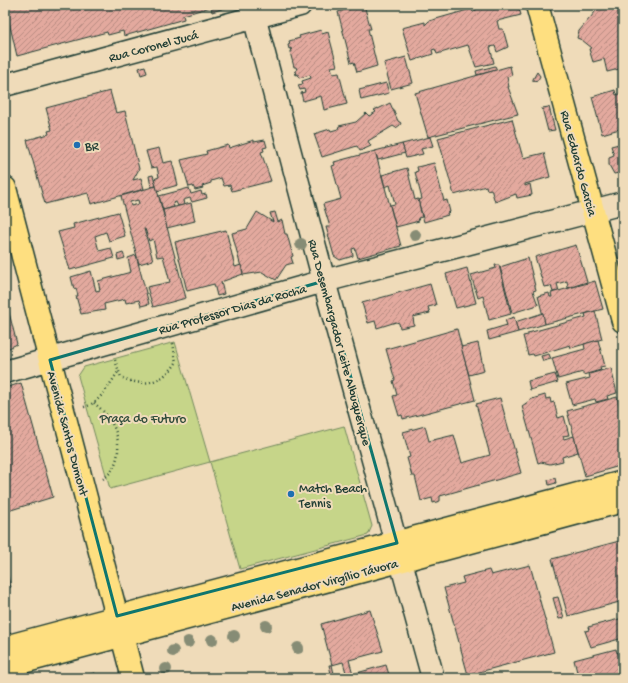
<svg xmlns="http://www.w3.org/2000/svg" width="628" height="683" viewBox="0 0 628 683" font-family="'Gochi Hand',sans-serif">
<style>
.green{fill:#c6d589;stroke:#72895e}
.building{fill:url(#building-hatch);stroke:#1f3d34;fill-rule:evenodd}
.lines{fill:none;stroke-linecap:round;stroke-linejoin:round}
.minor-casing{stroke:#1f3d34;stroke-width:25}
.major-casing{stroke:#1f3d34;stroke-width:25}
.path{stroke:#1f3d34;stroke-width:2.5;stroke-dasharray:1 3;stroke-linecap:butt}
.minor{stroke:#efdbb9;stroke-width:22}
.major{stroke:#fedf80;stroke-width:22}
.tree{fill:#868c74}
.marked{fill:none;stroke:#0f766e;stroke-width:3;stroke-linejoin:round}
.poi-dot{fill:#1f6fb2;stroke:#efdbb9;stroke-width:1.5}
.labels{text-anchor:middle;stroke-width:4;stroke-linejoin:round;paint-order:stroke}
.street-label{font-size:13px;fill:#1f3d34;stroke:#efdbb9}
.poi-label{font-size:13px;fill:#1f3d34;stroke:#efdbb9;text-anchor:start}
.park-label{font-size:13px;fill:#304c3c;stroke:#efdbb9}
</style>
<defs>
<pattern id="building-hatch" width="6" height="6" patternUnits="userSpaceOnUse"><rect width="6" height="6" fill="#e3a99e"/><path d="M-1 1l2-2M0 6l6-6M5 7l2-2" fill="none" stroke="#b78b82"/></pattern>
</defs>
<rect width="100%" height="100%" fill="#efdbb9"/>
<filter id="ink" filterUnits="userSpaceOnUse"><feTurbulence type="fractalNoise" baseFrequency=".025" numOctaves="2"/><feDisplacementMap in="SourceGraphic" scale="8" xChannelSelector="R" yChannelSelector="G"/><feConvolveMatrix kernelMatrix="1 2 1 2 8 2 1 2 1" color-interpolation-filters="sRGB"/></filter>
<g filter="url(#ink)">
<!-- green -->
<polygon class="green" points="175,342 210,462 344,426 372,526 368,535 240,569 210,462 110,489 78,376 84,367"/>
<!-- building -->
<g class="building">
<polygon points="5,5 122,5 122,8 132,5 228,5 228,7 212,12 211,7 183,15 184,19 124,36 123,31 108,35 107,32 17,56"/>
<polygon points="364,5 371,29 368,29 377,66 357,72 354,62 351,63 338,12"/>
<polygon points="479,5 489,5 490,9 505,5 518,5 521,15 497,21 499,29 503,29 508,47 497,52 495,46 490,47 494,63 476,67 468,45 437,54 435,49 432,50 433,54 412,61 402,28 425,22 425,25 429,21 471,9 473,12 476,11 474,7"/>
<polygon points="601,5 623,5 623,68 607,72 604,59 593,62 589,49 592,48 582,40 577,38 579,31"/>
<polygon points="321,30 322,34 328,32 337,66 331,67 333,74 339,73 347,104 324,110 321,96 303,101 301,93 305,92 304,89 300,90 298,85 303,84 302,81 311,78 310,75 299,78 298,74 296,75 295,71 297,70 296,67 294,67 290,52 292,52 291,48 289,49 288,45 290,44 289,41 300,38 299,36"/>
<polygon points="406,57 413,83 391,89 384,63"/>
<polygon points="145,66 147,73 141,75 139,68"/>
<polygon points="495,66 497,70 477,75 476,71"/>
<polygon points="510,66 512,75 507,77 509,87 508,87 518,114 428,137 415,93"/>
<polygon points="537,72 540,76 538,80 533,81 533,79"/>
<polygon points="386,83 389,93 361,100 359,90"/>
<polygon points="615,90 616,95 623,93 623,128 602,134 592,97"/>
<polygon points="110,91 116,113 125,111 139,169 133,180 141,178 144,189 91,204 88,193 45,204 27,140 49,134 48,131 52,130 46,108"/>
<polygon points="390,103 398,121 401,123 400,125 396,128 393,126 368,141 371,146 360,151 357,146 322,157 314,134 330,129 331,131 338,129 339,126 356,122 366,113 369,116 376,112 374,110 378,108 378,109"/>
<polygon points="549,107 555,130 548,131 542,108"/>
<polygon points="512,119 523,158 544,153 550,177 525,184 525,186 530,184 532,195 517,198 516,194 495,202 491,189 487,190 486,186 454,195 438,138"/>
<polygon points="430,137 433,146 421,149 423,154 406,158 402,144"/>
<polygon points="254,140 254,142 265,140 267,147 263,148 264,151 261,152 271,181 232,191 230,185 224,186 221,178 211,181 211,183 202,186 203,188 195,190 193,186 189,187 181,160 207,154 206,151 228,145 229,148"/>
<polygon points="623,143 623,172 614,174 609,165 609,157 614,155 611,146"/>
<polygon points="402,144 405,153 378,160 375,151"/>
<polygon points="159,148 163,163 172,161 178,185 157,191 154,179 159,177 157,167 151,168 146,151"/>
<polygon points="375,151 401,246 358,258 355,248 352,249 353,256 340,260 334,256 326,227 330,227 323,204 341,199 332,166 335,165 334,162"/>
<polygon points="434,163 444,201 447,200 450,212 447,213 448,215 424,222 418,200 422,199 415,172 418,171 417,167"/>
<polygon points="407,168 415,200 418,199 422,217 418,218 419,221 396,227 390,205 395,204 390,185 385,187 382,175"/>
<polygon points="153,175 156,186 151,187 149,176"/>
<path d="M156,186L186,298L153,307L147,287L170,282L163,256L157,257L153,239L149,241L145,229H144L153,260L139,264L121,196ZM138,200L139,204L131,206L130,202Z"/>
<polygon points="189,188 191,194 201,191 202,195 206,194 207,198 192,202 190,198 183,200 184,205 178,206 176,202 173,203 174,207 163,210 159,196"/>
<polygon points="191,203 195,221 167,228 163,210"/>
<polygon points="118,212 125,236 109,241 106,232 95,236 99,251 111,248 114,258 70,270 58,232 74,228 73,224"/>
<polygon points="257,212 273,222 270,213 275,212 278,222 282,220 285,234 287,234 293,256 291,257 293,263 286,265 276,280 262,272 243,275 232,233 247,229"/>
<polygon points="226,230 235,267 241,265 243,274 221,282 224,294 217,296 214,284 187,291 175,242"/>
<polygon points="576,245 587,282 568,288 567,281 557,284 559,291 553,292 551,286 544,287 535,257"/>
<polygon points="123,253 125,258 118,260 117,255"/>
<polygon points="136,255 149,304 141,306 139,300 126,303 125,299 104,304 105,310 81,314 76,296 78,296 76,288 74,289 71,277 91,271 96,291 100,290 98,281 131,272 128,258"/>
<polygon points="528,258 536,290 533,291 538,305 512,313 500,267"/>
<polygon points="495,265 499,265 511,314 489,320 483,296 478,298 471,275 496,268"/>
<polygon points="467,268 476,303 456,308 446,274"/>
<polygon points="595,281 603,309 545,324 538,296 549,293 550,297 552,297 551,293"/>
<polygon points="430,284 436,305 428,307 430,313 413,317 414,325 400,328 399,323 396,322 377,328 375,321 368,323 362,303"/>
<polygon points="5,297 17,344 5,350"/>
<polygon points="595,311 602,339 571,348 570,345 534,356 533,354 528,355 523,336 528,335 528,333 586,317 585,314"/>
<polygon points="543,313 545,324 518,332 515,322"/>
<polygon points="514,317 518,332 489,340 487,331 507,325 505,320"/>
<polygon points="457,329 475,400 403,419 402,415 399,416 393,396 397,395 393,381 395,380 386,349"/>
<polygon points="598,340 605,366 600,367 601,370 583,375 583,372 558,379 552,358 585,349 584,344"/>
<polygon points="478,343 484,371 469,375 461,347"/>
<polygon points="549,354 551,359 543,361 541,356"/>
<polygon points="611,368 617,393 607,396 608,399 596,402 595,399 572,405 566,384 590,378 589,374"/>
<polygon points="555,374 558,382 530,390 528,381"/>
<polygon points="21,383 53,497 11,510 5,489 5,388"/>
<polygon points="545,395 546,399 550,398 551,403 554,402 558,418 564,416 569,435 563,436 564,439 574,436 578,452 562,457 563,461 550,464 541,462 538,463 522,406 532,399"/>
<polygon points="617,397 623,419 623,465 585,476 567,411"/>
<polygon points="500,398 521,473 440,496 440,501 433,503 432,498 421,501 415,476 412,476 407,458 410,457 403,432 425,426 429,441 454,435 462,463 490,455 476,404"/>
<polygon points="555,478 556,483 549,485 548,480"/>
<polygon points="623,540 623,601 568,616 552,559"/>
<polygon points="530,565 554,652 468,675 444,588 464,583 462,577 489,570 491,575"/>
<polygon points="5,568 11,587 5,589"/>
<polygon points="558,597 564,618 559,619 553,598"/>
<polygon points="370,610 383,651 349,660 353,674 386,665 390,678 338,678 347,676 343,662 332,665 321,624"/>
<polygon points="623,618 623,638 591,647 585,631 589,630 588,627"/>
<polygon points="616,649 617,653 623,651 623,677 576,678 575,676 578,676 574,660"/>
<polygon points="329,665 332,665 335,678 332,678"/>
<polygon points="95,673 96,678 75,678"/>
<polygon points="38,675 39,678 25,678"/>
</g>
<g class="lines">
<!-- minor casing -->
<g class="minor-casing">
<g id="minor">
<polyline points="251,5 324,281 433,678"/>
<polyline points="5,85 300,5"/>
<polyline points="5,372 324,281 623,203"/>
</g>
</g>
<!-- major casing -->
<g class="major-casing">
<g id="major">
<polyline points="537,5 623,321"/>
<polyline points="5,188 133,678"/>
<polyline points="5,647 623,482"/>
<polyline points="5,667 623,501"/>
</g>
</g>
<!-- path -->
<g class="path">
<path d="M115,360L121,377C142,388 163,383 176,363L173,343"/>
<path d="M94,403C100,408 107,414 111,422C122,439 121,467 103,479"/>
<path d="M84,407C100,403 109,385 118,372"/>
</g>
<!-- minor -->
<use href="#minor" class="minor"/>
<!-- major -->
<use href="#major" class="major"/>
</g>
<!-- trees -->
<g class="tree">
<circle cx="415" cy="235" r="6"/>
<circle cx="301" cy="244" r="6"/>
<circle cx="266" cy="626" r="6"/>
<circle cx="234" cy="636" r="6"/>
<circle cx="212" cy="640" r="6"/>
<circle cx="188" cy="642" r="6"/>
<circle cx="298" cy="648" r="6"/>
<circle cx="173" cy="651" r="6"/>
<circle cx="166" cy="669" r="6"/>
</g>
</g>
<!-- marked area -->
<path class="marked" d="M324,281L397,543L117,616L50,360Z"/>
<!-- markers -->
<g class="poi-dot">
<circle cx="77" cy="145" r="4"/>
<circle cx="291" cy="494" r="4"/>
</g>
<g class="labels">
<!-- street labels -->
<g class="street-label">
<text transform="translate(153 45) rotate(-15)" y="5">Rua Coronel Jucá</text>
<text transform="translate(580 163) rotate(75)" y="5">Rua Eduardo Garcia</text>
<text transform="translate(232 308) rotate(-16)" y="5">Rua Professor Dias da Rocha</text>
<text transform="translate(341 342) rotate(75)" y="5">Rua Desembargador Leite Albuquerque</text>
<text transform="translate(69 433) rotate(75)" y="5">Avenida Santos Dumont</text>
<text transform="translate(314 584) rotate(-15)" y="5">Avenida Senador Virgílio Távora</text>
</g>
<!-- poi labels -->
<g class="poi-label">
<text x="85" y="150">BR</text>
<text x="299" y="492">Match Beach<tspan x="299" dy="15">Tennis</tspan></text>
</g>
<!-- park labels -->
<g class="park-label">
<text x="143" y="422">Praça do Futuro</text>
</g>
</g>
<!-- margin -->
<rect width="628" height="683" fill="none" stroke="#efdbb9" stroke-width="20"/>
<rect x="10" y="10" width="608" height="663" fill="none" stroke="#1f3d34" stroke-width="1.5" filter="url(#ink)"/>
</svg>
